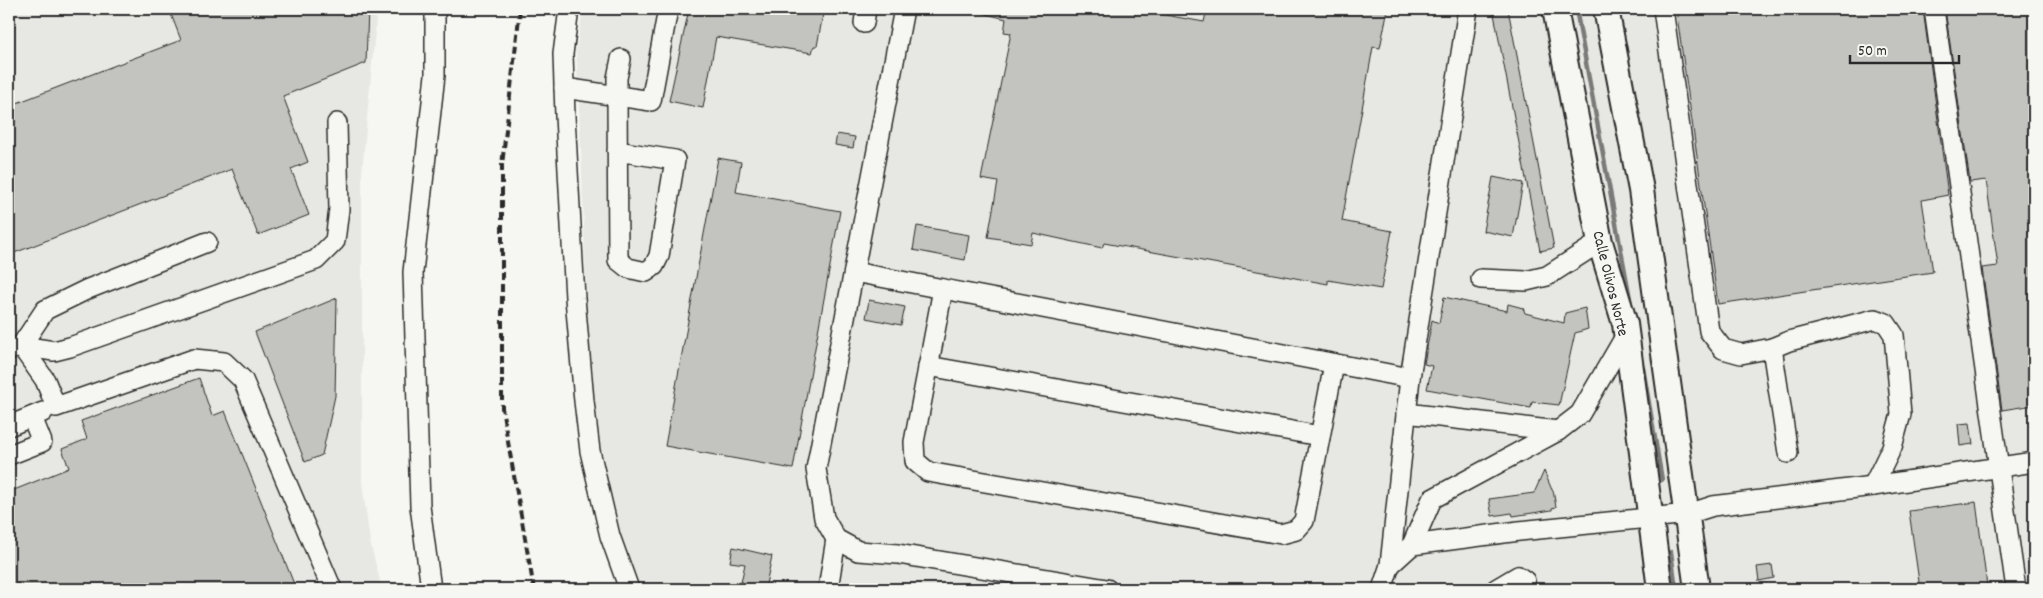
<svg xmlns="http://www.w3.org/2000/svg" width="2043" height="598" viewBox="0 0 2043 598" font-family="Dekko,sans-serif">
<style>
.built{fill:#e7e7e3}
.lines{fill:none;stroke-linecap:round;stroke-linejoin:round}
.stream{stroke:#7a7a78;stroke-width:4.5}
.building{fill:#c3c3c0;stroke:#2b2b2b}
.minor-casing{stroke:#2b2b2b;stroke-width:22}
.major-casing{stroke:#2b2b2b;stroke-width:28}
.minor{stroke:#f6f6f2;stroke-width:19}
.major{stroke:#f6f6f2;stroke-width:24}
.rail{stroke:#2b2b2b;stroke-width:4;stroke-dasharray:8 4;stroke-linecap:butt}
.labels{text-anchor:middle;stroke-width:5;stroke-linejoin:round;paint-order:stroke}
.street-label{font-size:16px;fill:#2b2b2b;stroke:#f6f6f2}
</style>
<rect width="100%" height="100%" fill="#f6f6f2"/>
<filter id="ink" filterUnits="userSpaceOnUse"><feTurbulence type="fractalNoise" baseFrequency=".02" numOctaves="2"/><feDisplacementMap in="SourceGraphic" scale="10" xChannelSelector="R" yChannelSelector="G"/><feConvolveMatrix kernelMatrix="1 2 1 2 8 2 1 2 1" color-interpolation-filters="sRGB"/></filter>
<g filter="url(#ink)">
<!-- built -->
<g class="built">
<polygon points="9,9 377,9 362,172 362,482 370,542 382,589 9,589"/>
<polygon points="583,9 2034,9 2034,589 625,589 592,450 581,148 576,51"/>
</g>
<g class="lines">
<!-- stream -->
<g class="stream">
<polyline points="1576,9 1631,304"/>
<polyline points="1643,368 1662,480"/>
<polyline points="1671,552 1676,589"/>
</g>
</g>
<!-- building -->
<g class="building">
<polygon points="169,9 368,9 366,63 283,96 308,162 291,169 309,215 258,235 232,169 9,255 9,106 181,40"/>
<polygon points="689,9 824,9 817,46 814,46 812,53 716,37 703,108 669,101"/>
<polygon points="982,9 1132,9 1204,22 1207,9 1388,9 1380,48 1373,47 1342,221 1392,231 1381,289 1328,280 1328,284 1104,243 1102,248 1033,233 1031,244 988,237 998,182 981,179 1011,33 1004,32 1006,19 982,13"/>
<polygon points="1493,9 1508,9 1554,248 1540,251"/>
<polygon points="1676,9 1923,9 1948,195 1922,200 1933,272 1718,304"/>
<polygon points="1945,9 2034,9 2034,405 2002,410 1982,268 1998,266 1986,180 1970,182"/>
<polygon points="837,134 855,137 853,148 835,145"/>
<polygon points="718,158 741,162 736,192 840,211 793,469 665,446"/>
<polygon points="1493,177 1523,183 1513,237 1483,231"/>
<polygon points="917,226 969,235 965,260 913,250"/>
<polygon points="1444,297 1507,311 1508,304 1523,308 1525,313 1564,323 1565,313 1585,308 1588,329 1575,333 1559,405 1532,402 1531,408 1427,389 1432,366 1424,364 1425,358 1432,320 1439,323"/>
<polygon points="337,298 335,396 322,455 305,462 255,332"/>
<polygon points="869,300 905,307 901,325 866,318"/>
<polygon points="199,378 212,416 225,411 296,589 9,589 9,492 69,468 62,449 87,439 81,421"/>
<polygon points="1970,423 1973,444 1960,446 1958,424"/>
<polygon points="1544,471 1552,490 1553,490 1556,507 1552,508 1552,510 1513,516 1512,513 1492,516 1489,499 1534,493"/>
<polygon points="1976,502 1987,586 1971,589 1920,589 1909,511"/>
<polygon points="733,547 772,556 765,589 746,589 740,587 745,564 730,562"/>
<polygon points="1772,565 1774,578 1759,581 1757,567"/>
</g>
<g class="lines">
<!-- minor casing -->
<g class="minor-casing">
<g id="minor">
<polyline points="569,9 563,54 565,116 575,298 584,401 590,451 610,536 629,589"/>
<polyline points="904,9 816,469 824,518 836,539 858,551 898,554 1107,589"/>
<polyline points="1663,9 1709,331 1723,349 1741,354 1772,348"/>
<polyline points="1934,9 2016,589"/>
<polyline points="864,23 866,9"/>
<polyline points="564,88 651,101 668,9"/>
<polyline points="617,151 675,160 659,256 654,266 646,272 628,268 618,260 617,96 617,78 621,59"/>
<polyline points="854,272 1410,378 1468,9"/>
<polyline points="1481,279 1526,281 1547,276 1600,242"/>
<polyline points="943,289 914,442 915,461 928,472 1281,534 1296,530 1304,521 1334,364"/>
<polyline points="21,346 45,380 56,407 194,359 224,362 243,380 332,589"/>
<polyline points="21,346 54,351 70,347 316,260 335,241 339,209 337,123"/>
<polyline points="10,350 21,346 45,310 88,289 207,242"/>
<polyline points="928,366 1320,436"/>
<polyline points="1406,413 1558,431"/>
<polyline points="9,426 43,412"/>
<polyline points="1788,453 1772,348 1789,341 1875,319 1886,323 1894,335 1901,414 1892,447 1873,486"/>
<polyline points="9,455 42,442 32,417"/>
<polyline points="1412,545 1519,531 1688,514 1713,506 1873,486 2034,462"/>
<polyline points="1390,565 1412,545 1432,499 1558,431 1580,414 1626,335"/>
<polyline points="431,589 420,506 413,272 435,75 435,9"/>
<polyline points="828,589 836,539"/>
<polyline points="1382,589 1390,565 1410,378"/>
<polyline points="1496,589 1518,576 1525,581 1526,589"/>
</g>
</g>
<!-- major casing -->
<g class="major-casing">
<g id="major">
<polyline points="1555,9 1600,242 1625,324 1660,589"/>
<polyline points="1606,9 1641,190 1697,589"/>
</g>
</g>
<!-- minor -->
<use href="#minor" class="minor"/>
<!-- major -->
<use href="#major" class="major"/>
<!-- rail -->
<polyline class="rail" points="520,9 502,165 502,408 534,589"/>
</g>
</g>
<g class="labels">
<!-- street labels -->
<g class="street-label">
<text transform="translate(1612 283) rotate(76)" y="6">Calle Olivos Norte</text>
</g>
</g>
<!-- margin -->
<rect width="2043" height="598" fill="none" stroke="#f6f6f2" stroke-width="30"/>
<rect x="15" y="15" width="2013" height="568" fill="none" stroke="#2b2b2b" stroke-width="2" filter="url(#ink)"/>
<!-- scale -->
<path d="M1850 55v8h109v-8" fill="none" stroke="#2b2b2b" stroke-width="2.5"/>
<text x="1858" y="55" font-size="15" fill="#2b2b2b" stroke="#f6f6f2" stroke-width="4" paint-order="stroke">50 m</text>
</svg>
